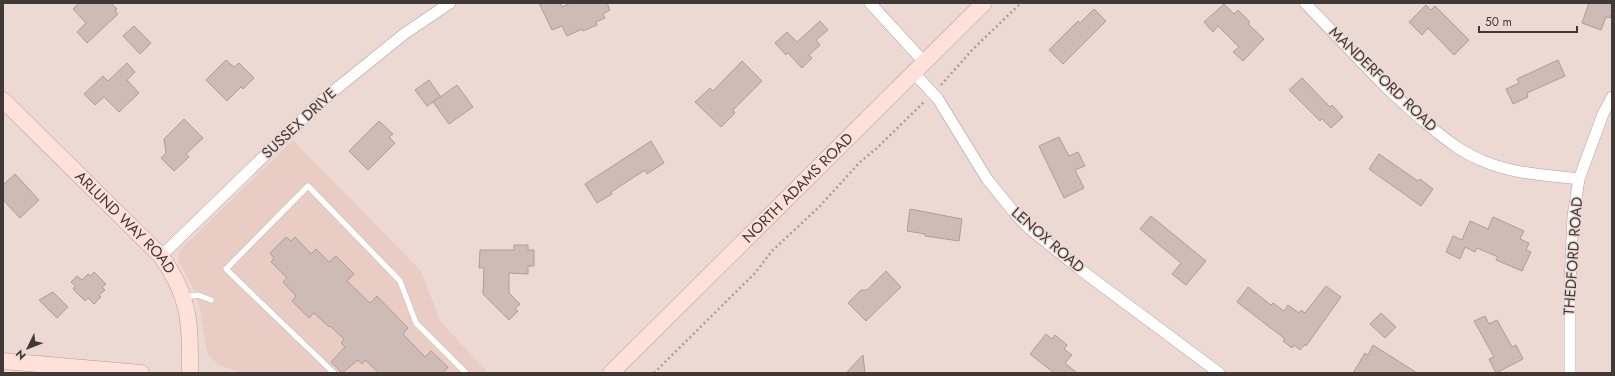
<svg xmlns="http://www.w3.org/2000/svg" width="1615" height="376" viewBox="0 0 1615 376" font-family="Jost,sans-serif">
<style>
.built{fill:#e9ccc4}
.building{fill:#cfbbb6;stroke:#af9c97}
.lines{fill:none;stroke-linecap:round;stroke-linejoin:round}
.lane-casing{stroke:#b19e99;stroke-width:6}
.street-casing{stroke:#b19e99;stroke-width:12}
.secondary-casing{stroke:#b19e99;stroke-width:17}
.path{stroke:#ac9c98;stroke-width:2.5;stroke-dasharray:2 3;stroke-linecap:butt}
.lane{stroke:#fff;stroke-width:5.5}
.street{stroke:#fff;stroke-width:11}
.secondary{stroke:#ffe1d9;stroke-width:16}
.labels{text-anchor:middle;stroke-width:3;stroke-linejoin:round;paint-order:stroke}
.street-label{font-size:15px;fill:#413937;stroke:#edd9d4}
</style>
<rect width="100%" height="100%" fill="#edd9d4"/>
<!-- built -->
<polygon class="built" points="293,140 421,271 440,321 488,373 241,373 219,365 207,354 200,309 196,294 180,264 178,257 180,250"/>
<!-- building -->
<g class="building">
<polygon points="79,3 111,3 117,9 115,11 118,14 87,43 77,32 86,23 73,9"/>
<polygon points="539,3 560,3 562,7 571,3 607,3 610,10 603,14 605,18 596,22 597,25 583,31 582,29 567,36 562,26 552,30"/>
<polygon points="1589,3 1612,3 1612,12 1610,18 1606,17 1601,30 1582,23"/>
<polygon points="1224,4 1234,14 1238,10 1250,22 1248,24 1264,39 1243,61 1233,52 1239,47 1218,26 1213,32 1204,22"/>
<polygon points="1426,5 1431,10 1435,6 1469,40 1454,55 1428,28 1422,35 1409,22"/>
<polygon points="1094,9 1106,21 1063,64 1049,50 1078,21 1080,23"/>
<polygon points="820,21 828,30 816,40 820,45 809,55 812,58 802,68 788,53 786,55 775,43 787,32 797,42"/>
<polygon points="134,26 151,43 140,54 123,36"/>
<polygon points="226,60 234,67 239,63 254,78 243,89 241,87 227,101 206,80"/>
<polygon points="1558,60 1565,76 1527,93 1528,97 1513,104 1506,89 1519,83 1517,79"/>
<polygon points="742,61 762,81 733,110 735,113 721,127 695,102 710,88 713,91"/>
<polygon points="127,63 135,72 127,80 139,93 119,112 104,97 95,105 84,94 103,76 108,81"/>
<polygon points="1302,78 1330,107 1332,105 1343,117 1331,128 1322,119 1320,121 1289,90"/>
<polygon points="429,80 441,97 427,106 415,90"/>
<polygon points="457,85 473,107 449,124 433,102"/>
<polygon points="184,119 203,138 186,154 189,157 174,171 161,158 166,153 164,139"/>
<polygon points="379,121 393,134 389,137 395,143 368,170 349,151"/>
<polygon points="1059,137 1069,156 1078,152 1085,166 1075,170 1084,188 1064,198 1039,146"/>
<polygon points="651,141 664,163 647,174 645,170 611,192 612,194 597,203 585,184"/>
<polygon points="1379,154 1418,181 1420,179 1433,189 1421,206 1369,169"/>
<polygon points="15,174 39,200 20,218 3,200 3,185"/>
<polygon points="910,209 962,219 959,241 925,236 925,234 907,231"/>
<polygon points="1151,216 1206,261 1186,285 1172,274 1181,263 1140,229"/>
<polygon points="1493,217 1524,231 1520,239 1529,243 1526,250 1531,252 1522,271 1496,260 1498,257 1477,248 1475,252 1465,247 1460,259 1446,252 1453,236 1462,240 1470,221 1488,229"/>
<polygon points="286,237 291,241 295,237 311,254 316,249 329,262 336,256 354,274 347,281 370,303 377,296 408,328 403,334 425,357 431,351 448,367 443,373 379,373 365,360 362,364 358,360 342,373 331,362 345,347 341,343 344,339 330,326 329,327 314,313 309,318 292,301 296,296 283,282 287,278 271,262 274,258 270,253"/>
<polygon points="514,245 528,245 528,250 534,250 534,266 528,266 528,274 509,273 509,293 520,304 515,309 518,311 509,320 483,294 484,268 479,268 480,250 514,250"/>
<polygon points="886,271 901,287 866,321 848,303 861,290 867,290"/>
<polygon points="94,272 106,284 102,287 105,290 99,295 101,297 94,304 88,298 85,301 73,289 75,286 71,282 77,276 82,280 88,274 91,276"/>
<polygon points="1326,286 1341,297 1306,346 1305,344 1300,350 1294,345 1292,348 1283,341 1285,339 1237,302 1248,287 1271,305 1273,303 1284,311 1288,305 1299,313 1301,310 1305,313"/>
<polygon points="53,292 68,307 57,318 39,300"/>
<polygon points="1381,313 1396,327 1385,338 1370,324"/>
<polygon points="1485,316 1489,324 1497,320 1512,347 1516,345 1523,359 1496,373 1489,359 1494,357 1474,321"/>
<polygon points="1046,334 1052,339 1055,335 1067,345 1064,349 1072,355 1065,363 1077,373 1054,373 1030,354"/>
<polygon points="1373,345 1417,373 1353,373 1365,353 1368,355"/>
<polygon points="863,355 865,373 846,373"/>
</g>
<g class="lines">
<!-- lane casing -->
<g class="lane-casing">
<g id="lane">
<polyline points="184,297 198,295 211,300"/>
<polyline points="334,373 226,269 308,186 400,281 416,323 466,373"/>
</g>
</g>
<!-- street casing -->
<g class="street-casing">
<g id="street">
<polyline points="870,3 924,62"/>
<path d="M1305,3C1347,46 1386,91 1433,129C1448,141 1463,153 1481,160C1511,174 1547,175 1579,179"/>
<polyline points="914,73 938,99 987,179 1017,216 1030,229 1081,270 1219,373"/>
<polyline points="161,256 320,102 404,34 450,3"/>
<polyline points="1570,373 1570,281 1573,216 1579,179 1603,114 1612,97"/>
</g>
</g>
<!-- secondary casing -->
<g class="secondary-casing">
<g id="secondary">
<path id="s1" d="M3,100L161,256C191,298 190,324 190,373"/>
<polyline points="3,361 141,373"/>
<path id="s2" d="M611,373L984,3"/>
</g>
</g>
<!-- path -->
<g class="path">
<polyline points="941,85 973,49 1021,3"/>
<polyline points="654,373 755,273 772,251 820,206 860,162 877,148 924,102"/>
</g>
<!-- lane -->
<use href="#lane" class="lane"/>
<!-- street -->
<use href="#street" class="street"/>
<!-- secondary -->
<use href="#secondary" class="secondary"/>
</g>
<g class="labels">
<!-- street labels -->
<g class="street-label">
<text transform="translate(1383 79) rotate(44)" y="5">MANDERFORD ROAD</text>
<text transform="translate(299 123) rotate(-43)" y="5">SUSSEX DRIVE</text>
<text dy="5" stroke="none"><textPath href="#s2" startOffset="263">NORTH ADAMS ROAD</textPath></text>
<text dy="5" stroke="none"><textPath href="#s1" startOffset="173">ARLUND WAY ROAD</textPath></text>
<text transform="translate(1048 240) rotate(41)" y="5">LENOX ROAD</text>
<text transform="translate(1573 256) rotate(-86)" y="5">THEDFORD ROAD</text>
</g>
</g>
<!-- border -->
<rect width="1615" height="376" fill="none" stroke="#413937" stroke-width="8"/>
<!-- north arrow -->
<g transform="translate(28 348) rotate(227)" stroke="#edd9d4" stroke-width="3" paint-order="stroke">
<path d="M0-3L7 15L0 10L-7 15Z" fill="#413937"/>
<text y="-6" font-size="11" font-weight="bold" text-anchor="middle" fill="#413937">N</text>
</g>
<!-- scale -->
<path d="M1479 26v6h98v-6" fill="none" stroke="#413937" stroke-width="2"/>
<text x="1485" y="26" font-size="12" fill="#413937" stroke="#edd9d4" stroke-width="3" paint-order="stroke">50 m</text>
</svg>
